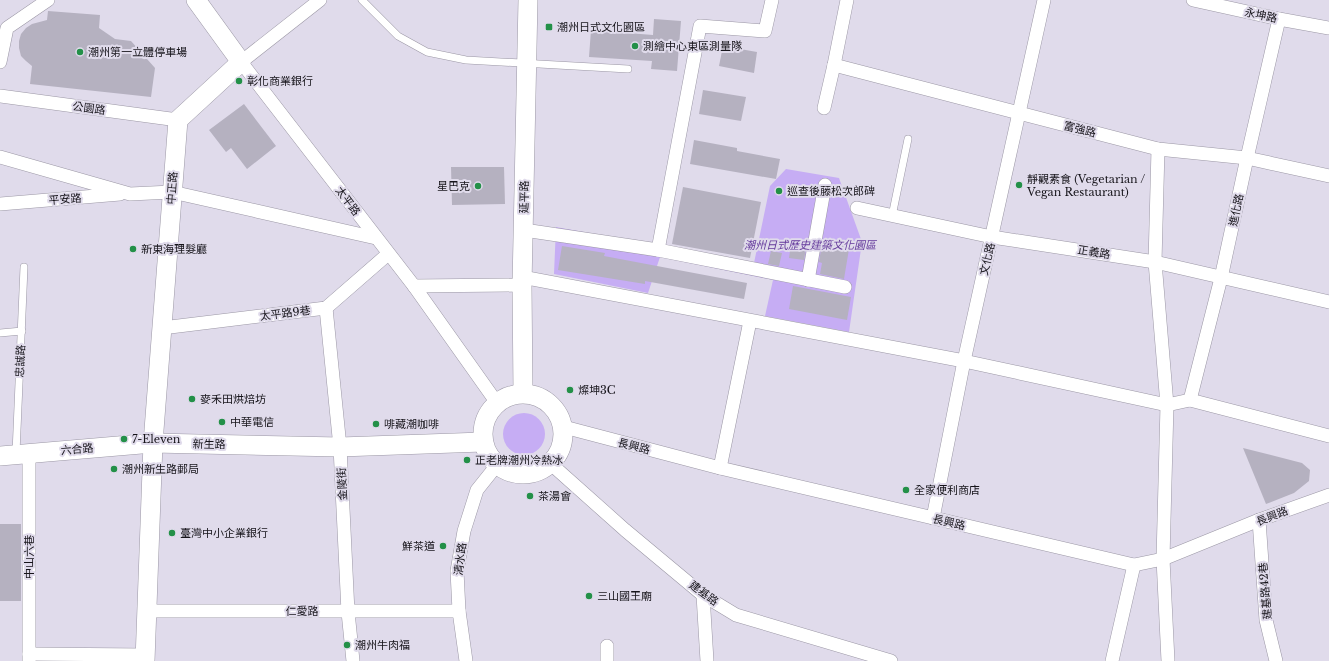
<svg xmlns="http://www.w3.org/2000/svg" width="1329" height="661" viewBox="0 0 1329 661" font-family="'Libre Baskerville','Noto Sans TC',serif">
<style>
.green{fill:#c6adf4}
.building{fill:#b5b1c0}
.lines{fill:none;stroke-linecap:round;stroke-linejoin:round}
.lane-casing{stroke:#9b97a5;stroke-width:8}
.street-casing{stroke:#9b97a5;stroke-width:14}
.secondary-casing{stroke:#9b97a5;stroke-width:20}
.lane{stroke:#fff;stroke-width:7}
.street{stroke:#fff;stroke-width:13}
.secondary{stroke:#fff;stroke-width:19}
.poi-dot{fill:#239048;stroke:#e0dbeb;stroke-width:1.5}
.labels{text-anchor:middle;stroke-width:4;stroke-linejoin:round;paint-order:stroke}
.street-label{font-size:11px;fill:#16141a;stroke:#e0dbeb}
.poi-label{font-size:11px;fill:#16141a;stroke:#e0dbeb;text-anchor:start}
.park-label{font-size:11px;font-style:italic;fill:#643a9c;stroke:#e0dbeb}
</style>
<rect width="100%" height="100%" fill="#e0dbeb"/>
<!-- green -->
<g class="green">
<polygon points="786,169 839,178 862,242 849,332 765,316 773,280 660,257 648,293 554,274 556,227 754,263 770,186"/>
<circle cx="524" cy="434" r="21"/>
</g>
<!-- building -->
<g class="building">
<polygon points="48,11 100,15 99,28 115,39 131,41 155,68 151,97 30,84 32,66 26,61 21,56 19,48 19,41 21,34 26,28 32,24 47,20"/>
<polygon points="654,19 681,21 677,71 651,69 652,61 589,57 591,30 653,35"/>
<polygon points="723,46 757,52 754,73 719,66"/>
<polygon points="703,90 746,97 741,121 699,114"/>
<polygon points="244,104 276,146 247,169 231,148 226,152 209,130"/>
<polygon points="694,140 737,148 737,151 780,159 776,179 690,164"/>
<polygon points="451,167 504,167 505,204 452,205"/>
<polygon points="683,187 761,202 750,258 672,244"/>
<polygon points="826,239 850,243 844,279 820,274 822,263 819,262 821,250 824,251"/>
<polygon points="791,245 806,248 804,260 789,258"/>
<polygon points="562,246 605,253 604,256 747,283 744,299 645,281 645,284 558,270"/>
<polygon points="771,251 782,253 779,266 768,264"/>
<polygon points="793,286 851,297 847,320 789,309"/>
<polygon points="1243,448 1302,463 1310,470 1309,481 1294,493 1266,504"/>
<rect x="0" y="524" width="21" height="77"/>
</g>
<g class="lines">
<!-- lane casing -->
<g class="lane-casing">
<g id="lane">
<polyline points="362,0 398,36 427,52 466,60 628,69"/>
<polyline points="892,216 908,139"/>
<polyline points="0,333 22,331"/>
<polyline points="16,453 24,267"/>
</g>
</g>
<!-- street casing -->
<g class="street-casing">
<g id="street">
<polyline points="320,0 241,62 414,286 497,403"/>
<polyline points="1193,0 1279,19 1329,28"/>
<polyline points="0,62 7,28 48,0"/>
<polyline points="834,65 1158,149 1247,158 1329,176"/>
<polyline points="0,96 178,120"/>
<polyline points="824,108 834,65 847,0"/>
<polyline points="1158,149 1155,262 1167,405 1163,559 1168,661"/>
<polyline points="0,157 130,194 172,192 376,238"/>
<polyline points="0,204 120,194"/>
<polyline points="857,208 992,237 1155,262 1329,302"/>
<polyline points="524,230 658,250 700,26 765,31 772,0"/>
<polyline points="658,250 845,287"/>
<polyline points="522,277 964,361 1167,405 1190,400 1329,436"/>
<polyline points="808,280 825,185"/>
<polyline points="414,286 522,285"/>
<polyline points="326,308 340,447 348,612 353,661"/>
<polyline points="162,328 326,308 388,254"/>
<polyline points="1190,400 1221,278 1247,158 1279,19"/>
<polyline points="564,427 720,468 1134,565 1163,559 1259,520 1329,495"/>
<polyline points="551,464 625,530 703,595 736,615 891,661"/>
<polyline points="720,468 750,321"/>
<polyline points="933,518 964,361 1044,0"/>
<polyline points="1259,520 1266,620 1276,661"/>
<polyline points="703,595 707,661"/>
<polyline points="146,611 459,611"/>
<polyline points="607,646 607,661"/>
<polyline points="29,654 145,655"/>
<polyline points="29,661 29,453"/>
<polyline points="466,661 459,611 457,571 464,531 477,490 497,465"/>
<polyline points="1112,661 1134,565"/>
</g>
</g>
<!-- secondary casing -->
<g class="secondary-casing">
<g id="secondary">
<polyline points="523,393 522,285 528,0"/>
<circle cx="523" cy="434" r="40"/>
<polyline points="0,456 153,443 340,447 483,442"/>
<polyline points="145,661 153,443 178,120 241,62 196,0"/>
</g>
</g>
<!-- lane -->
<use href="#lane" class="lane"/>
<!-- street -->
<use href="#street" class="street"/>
<!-- secondary -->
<use href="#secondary" class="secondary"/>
</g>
<!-- markers -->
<g class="poi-dot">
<rect x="545" y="23" width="8" height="8" rx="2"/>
<circle cx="635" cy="46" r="4"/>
<circle cx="80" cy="52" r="4"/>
<circle cx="239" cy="81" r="4"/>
<circle cx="1019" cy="185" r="4"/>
<circle cx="478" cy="186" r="4"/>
<circle cx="779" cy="191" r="4"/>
<circle cx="133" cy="249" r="4"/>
<circle cx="570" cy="390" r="4"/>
<circle cx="192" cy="399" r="4"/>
<circle cx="222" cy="422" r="4"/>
<circle cx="376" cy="424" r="4"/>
<circle cx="124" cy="439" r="4"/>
<circle cx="467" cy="460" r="4"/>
<circle cx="114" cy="469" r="4"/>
<circle cx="906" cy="490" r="4"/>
<circle cx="530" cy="496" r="4"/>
<circle cx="172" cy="533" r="4"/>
<circle cx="443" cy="546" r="4"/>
<circle cx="589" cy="596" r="4"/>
<circle cx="347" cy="645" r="4"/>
</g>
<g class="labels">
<!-- street labels -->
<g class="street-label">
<text transform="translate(1261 15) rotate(12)" y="4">永坤路</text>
<text transform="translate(89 108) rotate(8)" y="4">公園路</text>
<text transform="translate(1080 129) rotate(14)" y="4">富強路</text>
<text transform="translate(172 188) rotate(-86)" y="4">中正路</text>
<text transform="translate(524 197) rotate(-89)" y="4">延平路</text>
<text transform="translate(65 199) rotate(-4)" y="4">平安路</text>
<text transform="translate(348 201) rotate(53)" y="4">太平路</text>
<text transform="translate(1236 210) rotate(-78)" y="4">進化路</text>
<text transform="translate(1094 252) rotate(9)" y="4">正義路</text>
<text transform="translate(987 259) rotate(-77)" y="4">文化路</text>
<text transform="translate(285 313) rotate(-7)" y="4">太平路9巷</text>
<text transform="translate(20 361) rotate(-87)" y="4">忠誠路</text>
<text transform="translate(209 444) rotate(1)" y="4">新生路</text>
<text transform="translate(634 446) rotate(14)" y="4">長興路</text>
<text transform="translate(77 449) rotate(-5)" y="4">六合路</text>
<text transform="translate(342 484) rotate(-93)" y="4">金陵街</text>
<text transform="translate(1272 516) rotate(-21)" y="4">長興路</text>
<text transform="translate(949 522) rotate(13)" y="4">長興路</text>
<text transform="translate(29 557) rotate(-90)" y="4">中山六巷</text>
<text transform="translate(460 559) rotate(-83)" y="4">清水路</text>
<text transform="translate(1265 591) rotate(-95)" y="4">建基路42巷</text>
<text transform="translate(704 593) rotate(36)" y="4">建基路</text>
<text x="302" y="615">仁愛路</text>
</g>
<!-- poi labels -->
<g class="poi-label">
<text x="557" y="31">潮州日式文化園區</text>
<text x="643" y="50">測繪中心東區測量隊</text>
<text x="88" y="56">潮州第一立體停車場</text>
<text x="247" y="85">彰化商業銀行</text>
<text x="1027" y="183">靜觀素食 (Vegetarian /<tspan x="1027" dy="13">Vegan Restaurant)</tspan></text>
<text x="470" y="190" text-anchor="end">星巴克</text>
<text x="787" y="195">巡查後藤松次郎碑</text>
<text x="141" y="253">新東海理髮廳</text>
<text x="578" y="394">燦坤3C</text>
<text x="200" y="403">麥禾田烘焙坊</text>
<text x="230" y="426">中華電信</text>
<text x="384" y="428">啡藏潮咖啡</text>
<text x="132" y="443">7-Eleven</text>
<text x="475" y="464">正老牌潮州冷熱冰</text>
<text x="122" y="473">潮州新生路郵局</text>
<text x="914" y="494">全家便利商店</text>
<text x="538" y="500">茶湯會</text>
<text x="180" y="537">臺灣中小企業銀行</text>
<text x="435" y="550" text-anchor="end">鮮茶道</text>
<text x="597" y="600">三山國王廟</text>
<text x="355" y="649">潮州牛肉福</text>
</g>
<!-- park labels -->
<g class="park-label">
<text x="810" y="249">潮州日式歷史建築文化園區</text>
</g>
</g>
</svg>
